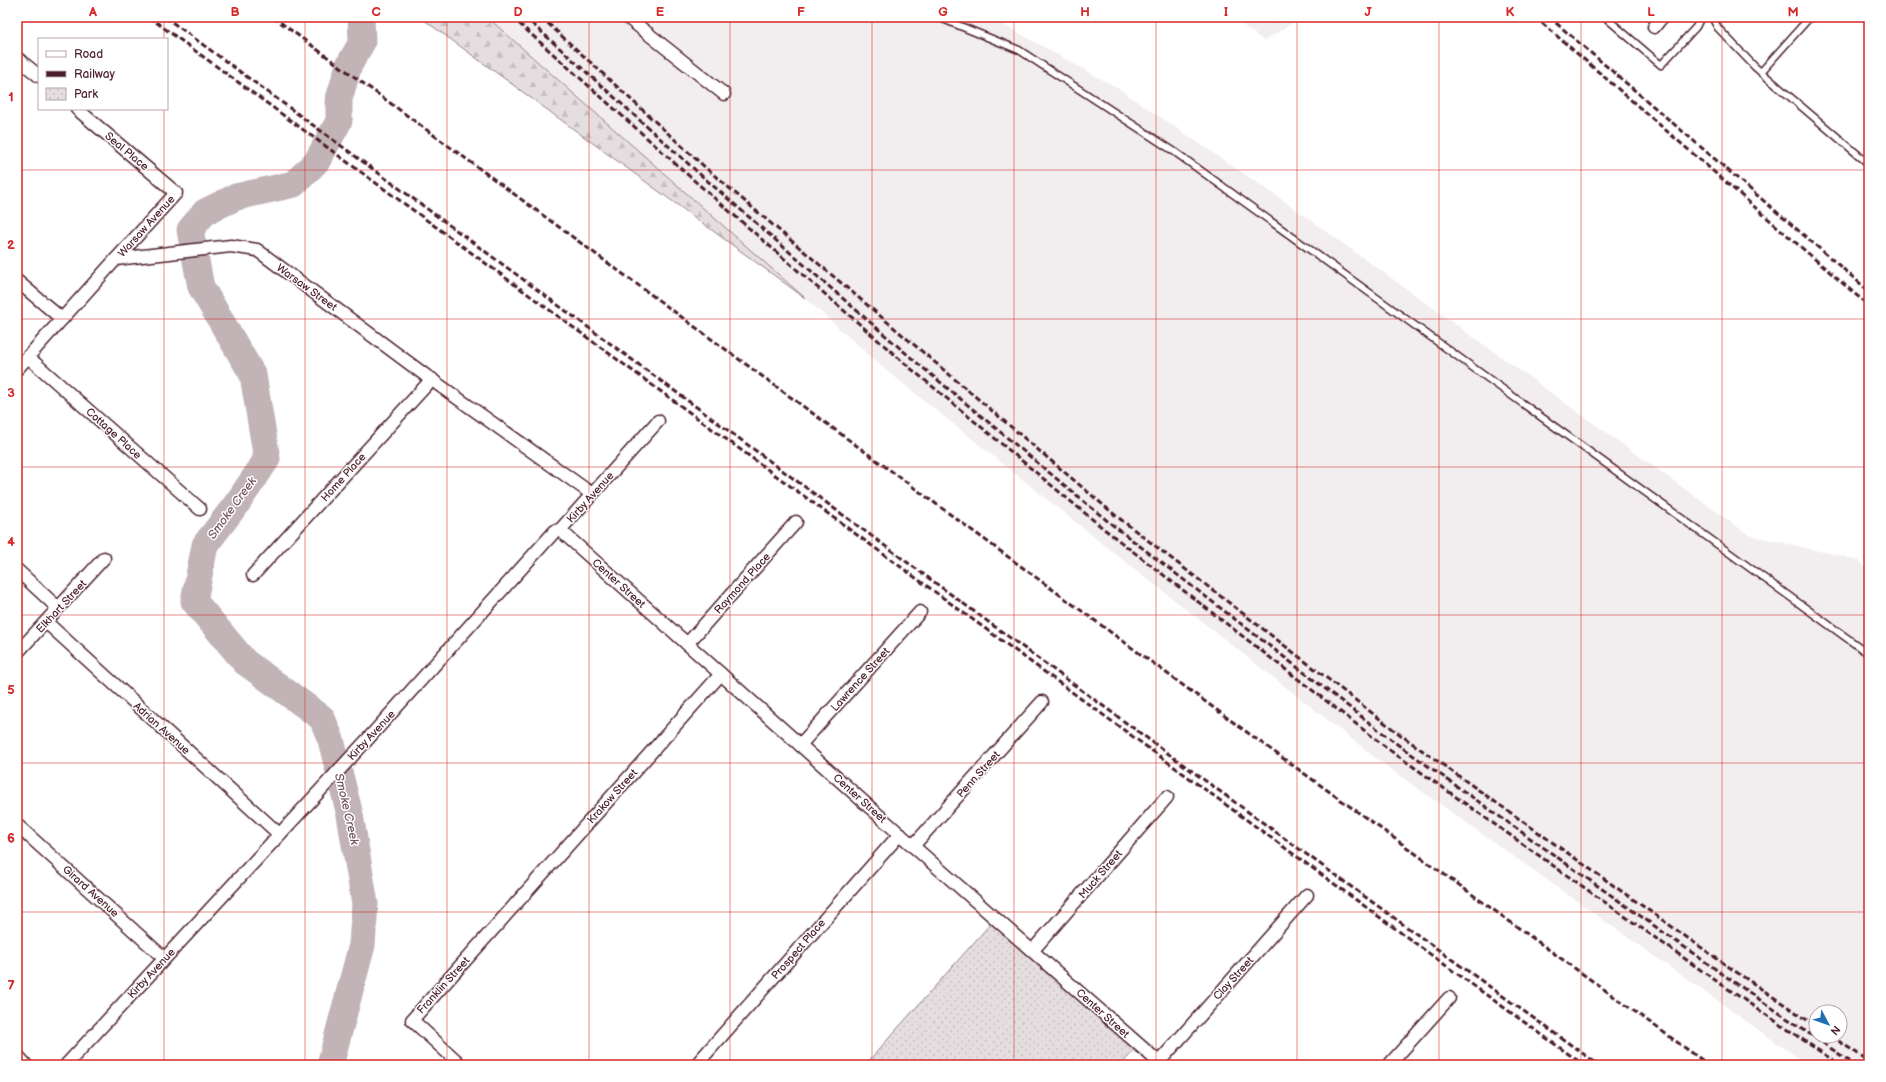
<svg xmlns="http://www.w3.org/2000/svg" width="1886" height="1082" viewBox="0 0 1886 1082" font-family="'Balsamiq Sans',sans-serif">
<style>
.built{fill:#f2eeef;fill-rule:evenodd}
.forest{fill:url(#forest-firs);stroke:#987e86}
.park{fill:url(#park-dots);stroke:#987e86}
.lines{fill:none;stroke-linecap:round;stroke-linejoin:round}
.river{stroke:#c1b3b6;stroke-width:27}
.service-casing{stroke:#4a1f2b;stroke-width:9}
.minor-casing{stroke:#4a1f2b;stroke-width:15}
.service{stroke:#fff;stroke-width:6}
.minor{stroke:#fff;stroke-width:12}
.rail{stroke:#4a1f2b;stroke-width:3;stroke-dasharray:6 3;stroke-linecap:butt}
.grid{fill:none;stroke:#d62828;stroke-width:1;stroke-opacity:0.55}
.labels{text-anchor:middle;stroke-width:3;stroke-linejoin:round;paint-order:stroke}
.street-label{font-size:11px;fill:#4a1f2b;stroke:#fff}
.water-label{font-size:12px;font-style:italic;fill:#74535c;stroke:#fff}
.neatline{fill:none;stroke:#d62828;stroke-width:1.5}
.grid-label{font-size:13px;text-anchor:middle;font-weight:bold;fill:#d62828}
</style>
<defs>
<pattern id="forest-firs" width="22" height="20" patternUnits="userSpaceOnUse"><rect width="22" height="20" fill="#e5dee0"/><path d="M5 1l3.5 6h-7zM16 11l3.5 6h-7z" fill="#c6bec0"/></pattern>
<pattern id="park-dots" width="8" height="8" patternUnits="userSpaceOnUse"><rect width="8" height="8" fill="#e5dee0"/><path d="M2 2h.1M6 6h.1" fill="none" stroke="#c6bec0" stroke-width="1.8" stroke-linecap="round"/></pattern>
</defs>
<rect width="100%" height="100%" fill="#fff"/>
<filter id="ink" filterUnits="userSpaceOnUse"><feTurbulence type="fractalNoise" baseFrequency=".025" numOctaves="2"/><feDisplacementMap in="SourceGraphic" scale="8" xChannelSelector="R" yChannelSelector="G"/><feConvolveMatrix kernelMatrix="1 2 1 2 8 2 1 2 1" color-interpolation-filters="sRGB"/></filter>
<g filter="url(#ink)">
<!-- built -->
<g class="built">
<path d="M487,17H990L1119,89L1284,201L1749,535L1859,560L1869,573V1065H1808L1386,766L1094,537L886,370ZM1816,1012H1840V1036H1816Z"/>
<polygon points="1232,17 1298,17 1300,18 1264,41"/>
</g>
<!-- forest -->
<polygon class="forest" points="420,17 487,17 805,298"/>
<!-- park -->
<polygon class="park" points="993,921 1136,1048 1121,1065 865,1065"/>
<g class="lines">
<!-- river -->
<polyline class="river" points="330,1065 362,945 365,904 350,815 331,740 322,718 245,662 194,601 205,545 238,502 267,459 253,375 201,287 190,230 205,212 236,197 294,184 317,161 339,121 339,99 349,65 362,42 361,17"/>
<!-- service casing -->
<g class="service-casing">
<g id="service">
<polyline points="938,17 1019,50 1175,152 1869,654"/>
<polyline points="1605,17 1661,65 1696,27 1701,17"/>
<polyline points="1712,17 1718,28 1755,67 1869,164"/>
<polyline points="1761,72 1810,17"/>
</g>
</g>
<!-- minor casing -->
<g class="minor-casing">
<g id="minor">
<polyline points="627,17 724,94"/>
<polyline points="1654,27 1662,17"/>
<polyline points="17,58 39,76"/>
<polyline points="77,109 176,193 116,259"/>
<polyline points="17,281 62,319"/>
<polyline points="28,357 200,509"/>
<polyline points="17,369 116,259 231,246 257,250 425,375 592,494"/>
<polyline points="560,530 913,846 1162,1065"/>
<polyline points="17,570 58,608"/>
<polyline points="253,575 432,379"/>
<polyline points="46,622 279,834"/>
<polyline points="687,644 796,522"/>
<polyline points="17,653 104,558"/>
<polyline points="800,745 920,612"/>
<polyline points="17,825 164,958"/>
<polyline points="913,846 1042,702"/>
<polyline points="1033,950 1167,797"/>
<polyline points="17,1055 26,1065"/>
<polyline points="1159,1062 1307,895"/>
<polyline points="66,1065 366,741 555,531 560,530 658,421"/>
<polyline points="461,1065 412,1020 721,674"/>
<polyline points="696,1065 900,834"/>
<polyline points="1389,1065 1449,998"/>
</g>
</g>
<!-- service -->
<use href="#service" class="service"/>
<!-- minor -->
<use href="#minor" class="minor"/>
<!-- rail -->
<g class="rail">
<polyline points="149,17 1456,973 1584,1065"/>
<path d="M165,17C644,366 1117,721 1599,1065"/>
<polyline points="273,17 1248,733 1709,1065"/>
<polyline points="512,17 697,183 909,367 1104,529 1391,751 1715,980 1840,1065"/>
<polyline points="525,17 703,177 916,362 1110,523 1397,744 1721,973 1855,1065"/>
<polyline points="541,17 708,170 1115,515 1402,736 1726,965 1816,1026"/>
<polyline points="1264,17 1271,23"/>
<polyline points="1535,17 1869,306"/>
<polyline points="1549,17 1869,291"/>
<polyline points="1831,1036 1869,1061"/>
</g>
</g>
</g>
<!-- grid -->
<path class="grid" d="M164,17V39M305,17V1065M447,17V1065M589,17V1065M730,17V1065M872,17V1065M1014,17V1065M1156,17V1065M1297,17V1065M1439,17V1065M1581,17V1065M1722,17V1065M164,109V1065M17,170H1869M17,319H1869M17,467H1869M17,615H1869M17,763H1869M17,912H1869"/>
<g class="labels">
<!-- street labels -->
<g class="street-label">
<text transform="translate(127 151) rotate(40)" y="4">Seal Place</text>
<text transform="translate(146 226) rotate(-48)" y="4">Warsaw Avenue</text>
<text transform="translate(307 287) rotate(36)" y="4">Warsaw Street</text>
<text transform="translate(114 433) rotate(42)" y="4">Cottage Place</text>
<text transform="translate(343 477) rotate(-48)" y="4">Home Place</text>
<text transform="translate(590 497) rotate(-48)" y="4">Kirby Avenue</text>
<text transform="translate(619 583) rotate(42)" y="4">Center Street</text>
<text transform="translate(742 583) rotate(-48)" y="4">Raymond Place</text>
<text transform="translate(61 606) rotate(-47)" y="4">Elkhart Street</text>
<text transform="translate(860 679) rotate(-48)" y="4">Lawrence Street</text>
<text transform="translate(162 728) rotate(42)" y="4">Adrian Avenue</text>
<text transform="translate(371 735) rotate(-47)" y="4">Kirby Avenue</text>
<text transform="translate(978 774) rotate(-48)" y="4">Penn Street</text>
<text transform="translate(612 796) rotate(-48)" y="4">Krakow Street</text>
<text transform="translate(860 798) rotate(42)" y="4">Center Street</text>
<text transform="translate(1100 874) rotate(-49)" y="4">Muck Street</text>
<text transform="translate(91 891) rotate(42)" y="4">Girard Avenue</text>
<text transform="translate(798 949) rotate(-49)" y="4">Prospect Place</text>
<text transform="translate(151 973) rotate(-47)" y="4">Kirby Avenue</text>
<text transform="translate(1233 978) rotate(-48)" y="4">Clay Street</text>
<text transform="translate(443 985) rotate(-48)" y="4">Franklin Street</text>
<text transform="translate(1103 1013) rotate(42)" y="4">Center Street</text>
</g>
<!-- water labels -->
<g class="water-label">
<text transform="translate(232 508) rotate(-54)" y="4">Smoke Creek</text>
<text transform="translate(347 809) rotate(77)" y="4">Smoke Creek</text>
</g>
</g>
<!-- margin -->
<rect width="1886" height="1082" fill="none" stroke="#fff" stroke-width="44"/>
<!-- legend -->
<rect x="38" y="38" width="130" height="72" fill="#ffffff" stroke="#b7a5aa"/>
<rect x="46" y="51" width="20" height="6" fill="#ffffff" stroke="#b7a5aa"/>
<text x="74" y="58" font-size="12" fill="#4a1f2b">Road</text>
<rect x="46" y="71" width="20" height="6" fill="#4a1f2b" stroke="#b7a5aa"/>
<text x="74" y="78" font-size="12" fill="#4a1f2b">Railway</text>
<rect x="46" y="88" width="20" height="12" fill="url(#park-dots)" stroke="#b7a5aa"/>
<text x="74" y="98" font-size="12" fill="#4a1f2b">Park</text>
<!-- north arrow -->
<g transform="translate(1828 1024) rotate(131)"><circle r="19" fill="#ffffff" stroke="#b7a5aa"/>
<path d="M0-3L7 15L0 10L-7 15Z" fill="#1f6fb2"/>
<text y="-6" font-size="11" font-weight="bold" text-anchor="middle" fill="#4a1f2b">N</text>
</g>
<rect x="22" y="22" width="1842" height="1038" class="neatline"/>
<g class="grid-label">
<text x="93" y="16">A</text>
<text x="235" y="16">B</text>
<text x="376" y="16">C</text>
<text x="518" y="16">D</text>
<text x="660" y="16">E</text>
<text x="801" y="16">F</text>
<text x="943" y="16">G</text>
<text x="1085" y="16">H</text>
<text x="1226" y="16">I</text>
<text x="1368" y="16">J</text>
<text x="1510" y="16">K</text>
<text x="1651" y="16">L</text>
<text x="1793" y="16">M</text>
<text x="11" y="101">1</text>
<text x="11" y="249">2</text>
<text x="11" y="397">3</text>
<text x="11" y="546">4</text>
<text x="11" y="694">5</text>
<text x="11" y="842">6</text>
<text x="11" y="990">7</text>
</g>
</svg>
